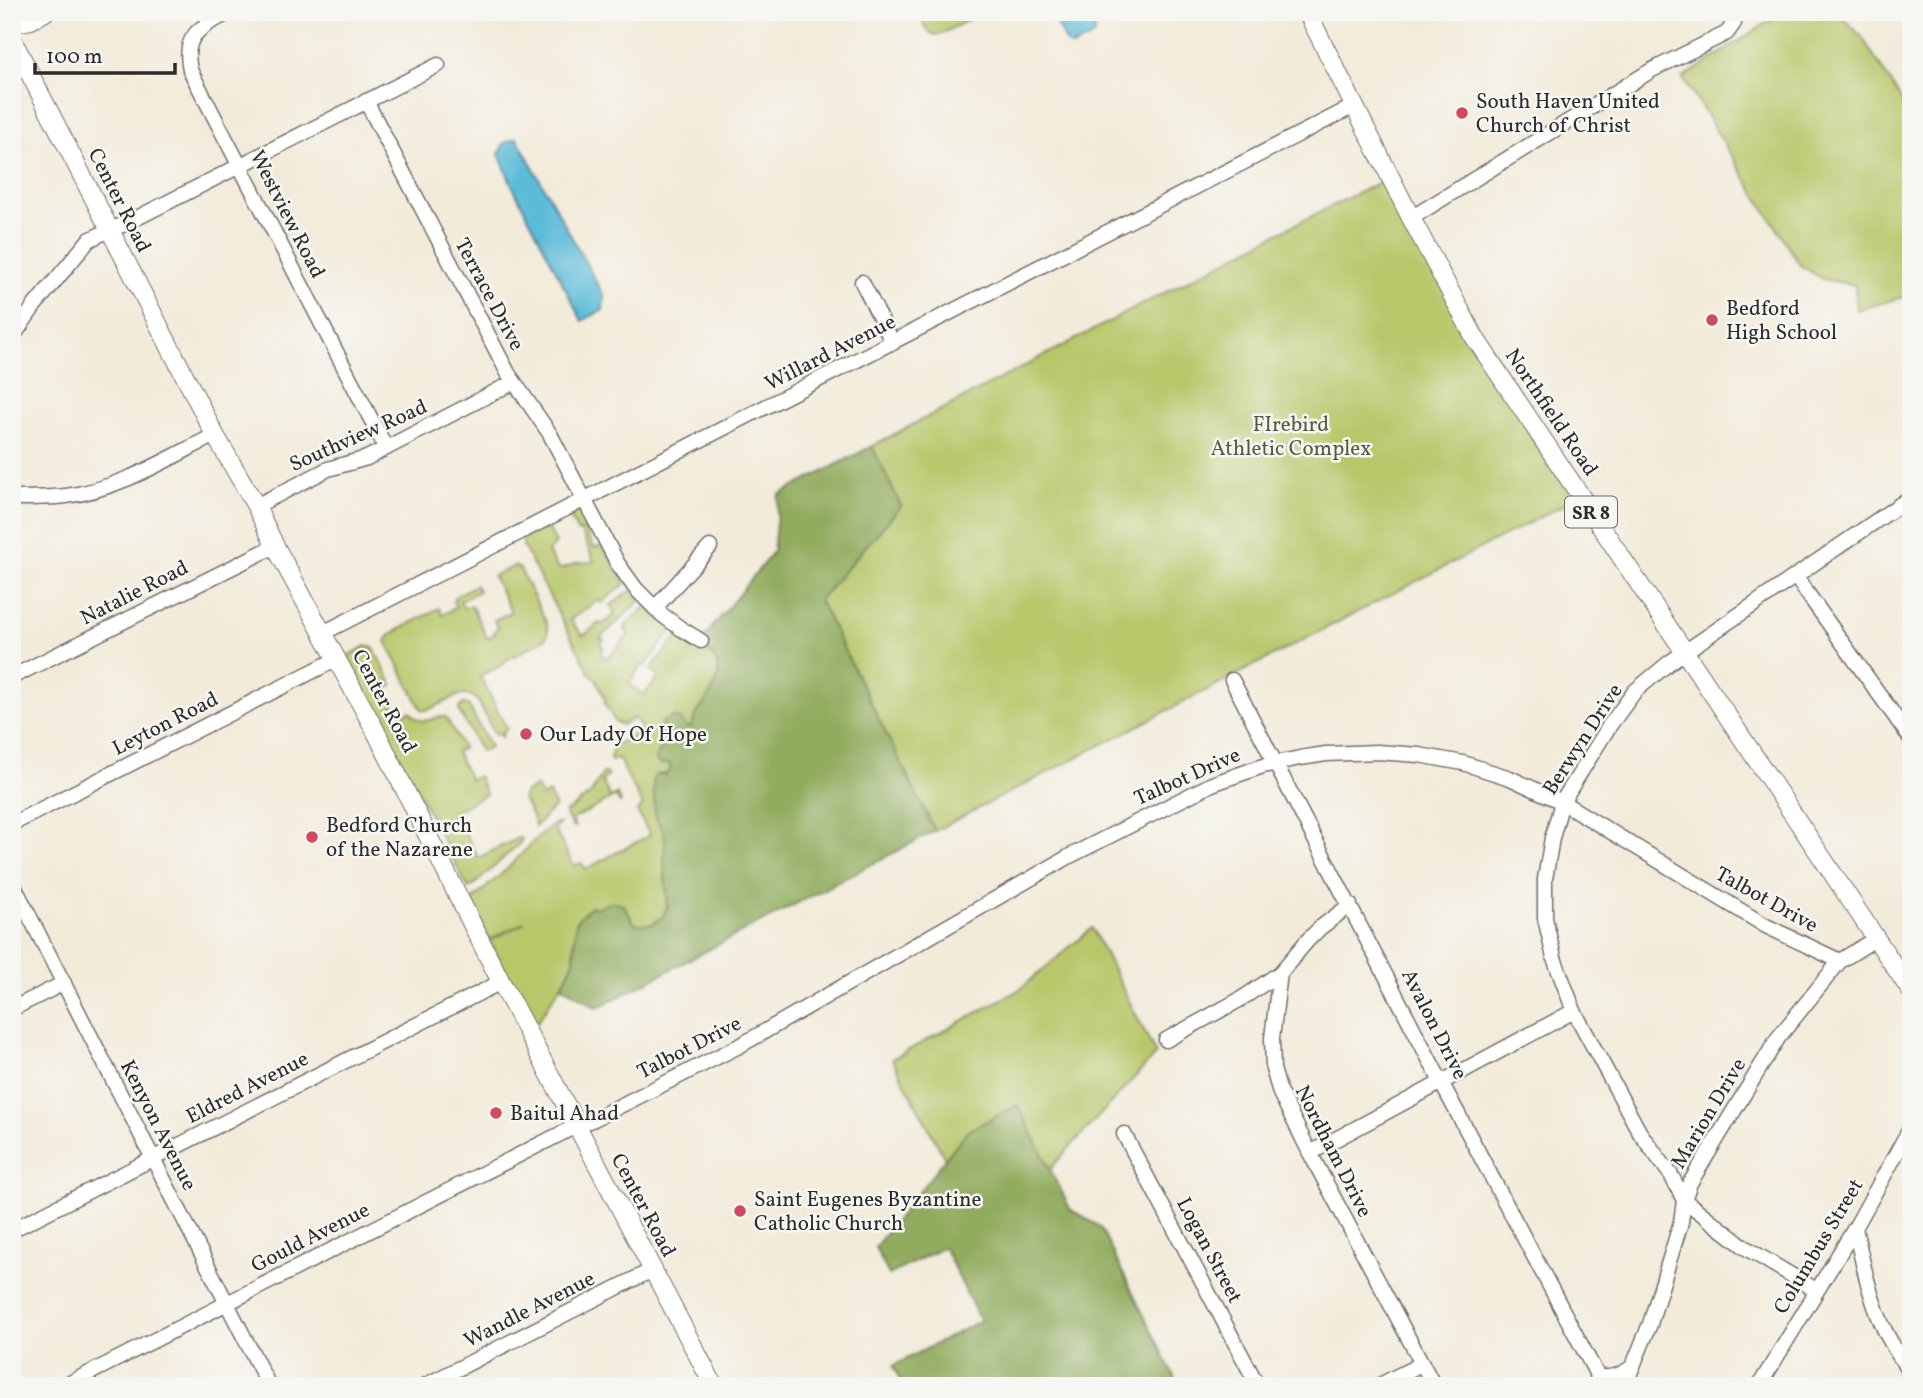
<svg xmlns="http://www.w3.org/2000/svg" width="1923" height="1398" viewBox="0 0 1923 1398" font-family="Vollkorn,serif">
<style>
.green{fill:#b8c76a;stroke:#72794a;stroke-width:2}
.forest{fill:#92ac5e;stroke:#5e6c44;stroke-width:2}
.water{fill:#5bbbd9;stroke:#437382;stroke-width:2}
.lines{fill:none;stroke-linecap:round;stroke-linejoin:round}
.minor-casing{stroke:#716e68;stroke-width:17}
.major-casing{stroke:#716e68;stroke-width:20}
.minor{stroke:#fff;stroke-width:14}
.major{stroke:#fff;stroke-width:18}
.poi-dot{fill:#d1495b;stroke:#f6f6f2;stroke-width:2.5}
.labels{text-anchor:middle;stroke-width:5;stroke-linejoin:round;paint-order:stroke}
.shield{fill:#f6f6f2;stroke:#686867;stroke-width:2}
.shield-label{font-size:19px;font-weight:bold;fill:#2b2b2b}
.poi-label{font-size:21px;fill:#2b2b2b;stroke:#f6f6f2;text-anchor:start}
.street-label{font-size:21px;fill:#2b2b2b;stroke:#f6f6f2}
.park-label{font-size:21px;fill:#555a3e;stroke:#f6f6f2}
</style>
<rect width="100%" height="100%" fill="#f6f6f2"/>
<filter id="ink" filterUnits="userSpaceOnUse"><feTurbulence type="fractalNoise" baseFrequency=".0143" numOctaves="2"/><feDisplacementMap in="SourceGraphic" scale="14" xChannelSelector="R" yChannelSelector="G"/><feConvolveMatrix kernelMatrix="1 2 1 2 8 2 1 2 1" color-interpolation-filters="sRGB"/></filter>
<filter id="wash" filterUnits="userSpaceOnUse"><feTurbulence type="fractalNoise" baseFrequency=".00686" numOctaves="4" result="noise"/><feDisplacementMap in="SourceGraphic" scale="28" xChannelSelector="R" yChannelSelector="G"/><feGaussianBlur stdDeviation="1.57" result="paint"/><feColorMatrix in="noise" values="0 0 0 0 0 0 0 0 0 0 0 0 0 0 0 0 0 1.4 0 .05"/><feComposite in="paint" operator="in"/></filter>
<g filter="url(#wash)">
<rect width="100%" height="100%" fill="#f3ebda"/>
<!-- green -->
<g class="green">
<path d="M918,12H984L939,35C926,35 923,22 918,12Z"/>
<polygon points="1783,12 1838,12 1862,37 1911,115 1911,295 1857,310 1855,285 1823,279 1800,265 1683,78"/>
<polygon points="1390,177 1411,218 1581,496 935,831 819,600 901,506 872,446 1288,228"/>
<path d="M575,511L583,513L594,530L588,535L594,548L602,546L626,583L601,603L598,600L570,620L583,636L599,623L602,625L615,614L611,605L631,590L641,600L600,638L604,640L600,644L604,648L601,653L603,657H609L629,635L625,630L626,625L646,607L673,629L645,666L642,665L629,684L644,695L659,677L651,669L680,633C713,654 733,662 705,702C699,710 694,717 692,727H687L680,719L674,717L662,722L661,731L667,740L658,753L670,764L671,768L666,775L659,774C658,787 654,800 655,813C656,821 660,825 664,832C668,841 664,855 664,865C666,893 678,929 635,924L624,905L611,903L595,908L574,937V961L566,978L534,1027L490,941L525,922L489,940L471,902L472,900L507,869L536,839L555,823L560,824L554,829L574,866L581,863L586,869L650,835L637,811L643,806L618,758L611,761L610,757L614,746L642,730L635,718L622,725L615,722L604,702L606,700L596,679L591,675L523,546V538L547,527L556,543L548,552L558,569C567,570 570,564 578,563C584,562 587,564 594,561L581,531L578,532L569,515Z"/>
<polygon points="514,566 520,569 547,624 548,633 545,639 503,662 504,664 480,676 507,729 502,732 503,736 501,737 499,733 495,735 478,701 471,695 459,695 428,710 422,710 386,641 391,634 439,608 442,615 456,607 453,601 456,596 475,585 479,591 460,601 464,608 471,605 487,638 495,634 494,631 498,628 494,620 511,612 493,576"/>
<path d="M367,646L373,647L375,651L393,685L386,689L399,716L410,711C425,730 430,715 446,717L463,748L456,752L470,780L478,776L486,794L454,812L478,858L518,838L522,839L520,843L473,886L468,888L347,656Z"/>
<polygon points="463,704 468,705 470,708 490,747 481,752 459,711 459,708"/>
<polygon points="603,773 606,773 608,776 602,781 610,797 617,794 621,802 620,803 616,797 612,798 572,820 575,827 573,828 567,817 566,812 591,794"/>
<polygon points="536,787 542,797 549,793 555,806 535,827 534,820 522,797 525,795 524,793"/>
<polygon points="1092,928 1156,1054 1050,1169 1018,1105 967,1131 945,1159 892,1059 1019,990"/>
</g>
<!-- forest -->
<g class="forest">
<path d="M872,446L901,506L819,600L935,831L597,1008L562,986L574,961L576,921L591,906L595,908C623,896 621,903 635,924H653L663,916L668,905L664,863L665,841L664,833L655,816L653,782L655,776L659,774L666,775L671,768L669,764H659L655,759L667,740L661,731L663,721L674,717L680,719L687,727H691C696,705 730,683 715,659C712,652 705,648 701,641L773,552L779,495Z"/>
<polygon points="1018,1105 1070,1209 1100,1227 1179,1386 903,1386 893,1366 980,1321 944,1247 889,1275 875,1247 967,1131"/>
</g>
<!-- water -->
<g class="water">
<polygon points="1056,13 1081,23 1096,26 1094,35 1089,39 1071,47 1066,42 1053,16"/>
<polygon points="517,138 604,296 603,310 582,321 512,185 499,154 504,143"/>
</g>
</g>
<g filter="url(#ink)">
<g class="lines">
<!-- minor casing -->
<g class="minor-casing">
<g id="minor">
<path d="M230,12C201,27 182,34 190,70L386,448"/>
<polyline points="366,101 508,373 550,434 618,564 636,589 661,614 680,628 701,641"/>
<polyline points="1411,218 1652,70 1727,33 1734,23 1732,12"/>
<polyline points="862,282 893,343"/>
<polyline points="12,338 35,305 89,240 109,230 125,224 438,65"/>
<path d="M12,498C30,498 48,498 66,496C120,489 167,459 215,435"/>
<polyline points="256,506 328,469 367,458 514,382"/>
<polyline points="1795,576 1911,739"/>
<polyline points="655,608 710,547"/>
<polyline points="323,633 1354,106"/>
<polyline points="12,677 275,546"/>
<polyline points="1232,680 1441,1082 1603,1386"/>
<polyline points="12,824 337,659"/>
<polyline points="12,882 269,1386"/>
<polyline points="1350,905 1320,928 1307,941 1280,973 1272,1038 1273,1069 1280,1093 1310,1153 1434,1386"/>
<polyline points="12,1009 64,983"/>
<polyline points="1166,1040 1241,999 1280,973"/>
<polyline points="1124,1134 1258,1386"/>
<polyline points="1310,1153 1574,1011"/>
<path d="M1855,1228C1863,1264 1870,1300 1886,1333C1893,1347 1903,1361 1911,1375"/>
<polyline points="12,1230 501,982"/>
<polyline points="1816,1290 1746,1248 1684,1200 1671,1175 1640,1133 1574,1011 1554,958 1545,918 1545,879 1552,838 1562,802 1610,725 1635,691 1670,662 1911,497"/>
<path d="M1599,1377C1613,1378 1622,1375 1633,1366"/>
<polyline points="64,1386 576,1126 594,1119 741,1045 1070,856 1212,784 1263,766 1300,758 1326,754 1377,752 1419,755 1463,763 1510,778 1562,802 1766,926 1840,961"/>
<polyline points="424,1386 652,1270"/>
<polyline points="1378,1386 1421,1364"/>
<polyline points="1628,1386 1630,1373 1650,1324 1681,1222 1684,1200 1690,1183 1778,1038 1840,961 1875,939"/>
<polyline points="1759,1386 1855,1228 1911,1127"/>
</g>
</g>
<!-- major casing -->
<g class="major-casing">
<g id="major">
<polyline points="1307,12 1411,218 1475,338 1911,991"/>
<polyline points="12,24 31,20 45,12"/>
<polyline points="12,39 215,435 256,506 275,546 374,728 501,982 714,1386"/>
</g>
</g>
<!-- minor -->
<use href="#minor" class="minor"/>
<!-- major -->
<use href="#major" class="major"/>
</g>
</g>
<!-- markers -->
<g class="poi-dot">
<circle cx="1462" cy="113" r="7"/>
<circle cx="1712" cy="320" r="7"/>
<circle cx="526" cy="734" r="7"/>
<circle cx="312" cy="837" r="7"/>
<circle cx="496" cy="1113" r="7"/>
<circle cx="740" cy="1211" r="7"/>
</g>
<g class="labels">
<!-- shield labels -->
<rect class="shield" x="1565" y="496.5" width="52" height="31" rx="5"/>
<g class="shield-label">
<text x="1591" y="519">SR 8</text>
</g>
<!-- poi labels -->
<g class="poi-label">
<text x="1476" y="108">South Haven United<tspan x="1476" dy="24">Church of Christ</tspan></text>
<text x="1726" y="315">Bedford<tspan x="1726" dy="24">High School</tspan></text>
<text x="540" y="741">Our Lady Of Hope</text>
<text x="326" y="832">Bedford Church<tspan x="326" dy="24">of the Nazarene</tspan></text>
<text x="510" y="1120">Baitul Ahad</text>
<text x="754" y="1206">Saint Eugenes Byzantine<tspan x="754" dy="24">Catholic Church</tspan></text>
</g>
<!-- street labels -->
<g class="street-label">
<text transform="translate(120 200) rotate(63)" y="7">Center Road</text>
<text transform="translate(288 214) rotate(63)" y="7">Westview Road</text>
<text transform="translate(490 294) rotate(62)" y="7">Terrace Drive</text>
<text transform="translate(830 352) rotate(-27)" y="7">Willard Avenue</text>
<text transform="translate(1552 412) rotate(56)" y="7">Northfield Road</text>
<text transform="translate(358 435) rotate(-24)" y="7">Southview Road</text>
<text transform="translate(134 592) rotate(-27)" y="7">Natalie Road</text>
<text transform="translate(385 701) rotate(62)" y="7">Center Road</text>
<text transform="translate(165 723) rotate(-27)" y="7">Leyton Road</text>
<text transform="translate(1582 739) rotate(-57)" y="7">Berwyn Drive</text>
<text transform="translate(1187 776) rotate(-24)" y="7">Talbot Drive</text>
<text transform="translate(1767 899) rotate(29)" y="7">Talbot Drive</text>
<text transform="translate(1435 1024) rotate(63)" y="7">Avalon Drive</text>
<text transform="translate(689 1047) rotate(-27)" y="7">Talbot Drive</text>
<text transform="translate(247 1087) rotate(-27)" y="7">Eldred Avenue</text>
<text transform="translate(1708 1113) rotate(-59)" y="7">Marion Drive</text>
<text transform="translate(159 1125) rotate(63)" y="7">Kenyon Avenue</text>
<text transform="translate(1334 1151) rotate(63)" y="7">Nordham Drive</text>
<text transform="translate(644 1205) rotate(62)" y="7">Center Road</text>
<text transform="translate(310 1237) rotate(-27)" y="7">Gould Avenue</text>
<text transform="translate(1818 1246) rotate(-59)" y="7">Columbus Street</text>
<text transform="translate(1210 1250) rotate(62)" y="7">Logan Street</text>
<text transform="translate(529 1309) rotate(-27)" y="7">Wandle Avenue</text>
</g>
<!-- park labels -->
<g class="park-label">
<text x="1291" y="431">FIrebird<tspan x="1291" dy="24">Athletic Complex</tspan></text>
</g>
</g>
<!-- margin -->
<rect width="1923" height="1398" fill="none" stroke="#f6f6f2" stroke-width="42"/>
<!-- scale -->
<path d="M35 63v10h140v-10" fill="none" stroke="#2b2b2b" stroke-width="3.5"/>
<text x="46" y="63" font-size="21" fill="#2b2b2b" stroke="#f6f6f2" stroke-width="5" paint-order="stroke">100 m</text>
</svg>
